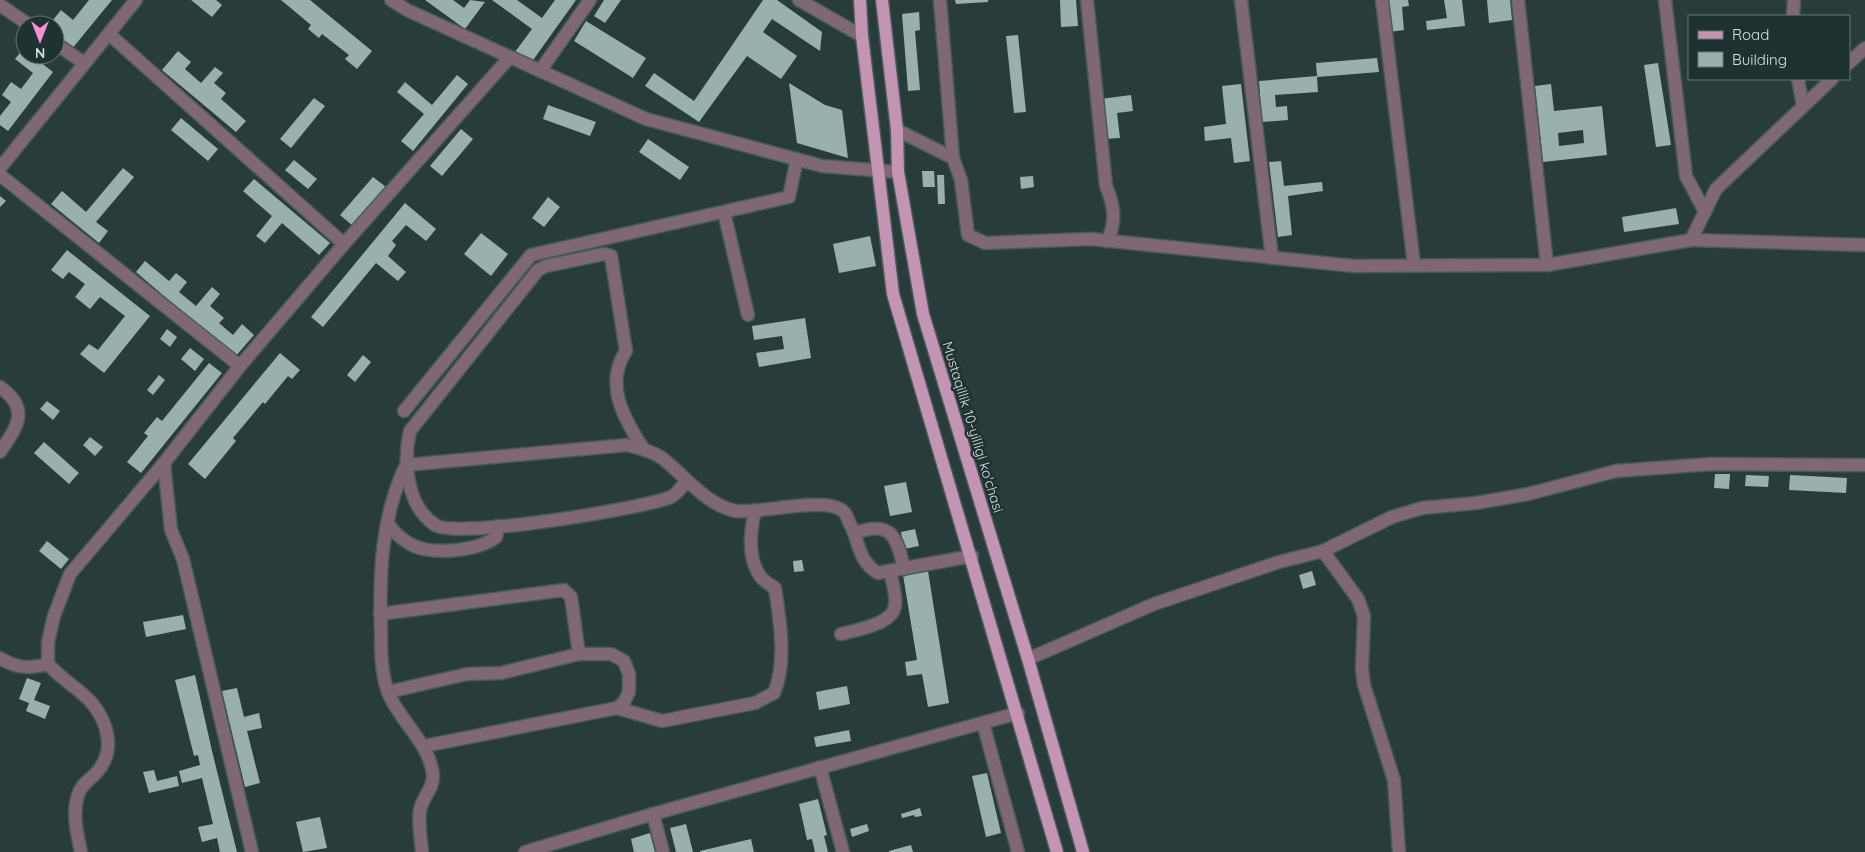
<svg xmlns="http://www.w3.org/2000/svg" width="1865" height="852" viewBox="0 0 1865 852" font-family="Quicksand,sans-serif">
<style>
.building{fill:#99b0af;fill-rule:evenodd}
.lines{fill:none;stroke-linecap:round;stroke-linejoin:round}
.minor-casing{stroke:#485a59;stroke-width:15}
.major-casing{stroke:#485a59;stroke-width:15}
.minor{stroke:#7f6776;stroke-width:12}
.major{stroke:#c495b2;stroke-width:12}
.labels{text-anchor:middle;stroke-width:5;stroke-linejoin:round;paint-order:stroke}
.street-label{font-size:14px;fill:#d4e0df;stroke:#1f3232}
</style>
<rect width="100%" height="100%" fill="#293c3c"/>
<!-- building -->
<g class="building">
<polygon points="89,0 112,0 71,50 55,37 55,25 49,25 61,10 73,20"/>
<polygon points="191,0 216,0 222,5 212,17"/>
<polygon points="281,0 310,0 372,51 357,69 345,59 349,55 322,34 319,38 308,29 311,25"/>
<polygon points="425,0 453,0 464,8 470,0 485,2 465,29"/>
<polygon points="492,0 517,0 542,18 555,0 576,0 531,63 515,52 532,29"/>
<polygon points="621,0 605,23 594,16 604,0"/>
<polygon points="763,0 777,0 822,32 820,51 772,19 763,32 797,56 781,79 747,56 699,122 645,86 654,73 694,101"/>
<polygon points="955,0 988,0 988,2 956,4"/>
<polygon points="1060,0 1076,0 1078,26 1061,27"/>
<polygon points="1385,0 1408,0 1409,6 1402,7 1404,30 1389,32"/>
<polygon points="1444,0 1462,0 1465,26 1427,30 1426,21 1447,18"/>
<polygon points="1487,0 1510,0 1512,20 1489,23"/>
<polygon points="919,12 920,30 915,31 920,90 908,91 902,14"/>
<polygon points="586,21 646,58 633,78 574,41"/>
<polygon points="1018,35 1026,112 1014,113 1006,36"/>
<polygon points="23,49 25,55 31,55 53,72 8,131 0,125 0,116 11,102 2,95 11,82 21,89 33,73 15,59"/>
<polygon points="178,51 191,62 185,69 201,83 215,67 223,73 214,83 226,93 221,99 246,121 236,132 162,70"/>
<polygon points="1377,58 1379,72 1317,77 1318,92 1275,95 1276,107 1287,106 1288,120 1262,122 1259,81 1317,76 1316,63"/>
<polygon points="1658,63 1671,145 1656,147 1644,65"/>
<polygon points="457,75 468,84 413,151 401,141 424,114 397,92 405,82 432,105"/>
<polygon points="789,83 825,105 842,110 848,158 797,143"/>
<polygon points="1241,84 1250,161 1234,163 1231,138 1205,141 1204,127 1226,124 1222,86"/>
<path d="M1551,84L1554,111L1602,106L1607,155L1543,162L1535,86ZM1583,130L1584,143L1559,146L1558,133Z"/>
<polygon points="1131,95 1133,111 1117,113 1120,138 1104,139 1100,99"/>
<polygon points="314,98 325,106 291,148 280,139"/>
<polygon points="548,105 596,122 590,136 543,119"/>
<polygon points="181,118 218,149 208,161 171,130"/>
<polygon points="461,129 473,139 442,176 430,166"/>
<polygon points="648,139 689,167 680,180 639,152"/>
<polygon points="294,160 317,179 308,189 285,170"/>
<polygon points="1281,161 1284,186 1322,182 1323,191 1288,196 1292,235 1278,237 1269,162"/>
<polygon points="123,168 134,177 96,222 108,231 99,243 51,204 62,191 86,212"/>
<polygon points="922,171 934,171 935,187 923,187"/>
<polygon points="937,175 944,175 945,204 938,204"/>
<polygon points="1033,176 1034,187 1021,189 1020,177"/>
<polygon points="373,177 386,187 353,226 340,215"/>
<polygon points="254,179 330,243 319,255 282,223 265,243 256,236 272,216 243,191"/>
<polygon points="0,196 6,201 0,207"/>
<polygon points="548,197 560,207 544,227 532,218"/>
<polygon points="405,203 436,229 426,241 406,225 392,241 396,245 388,256 406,272 398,281 376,263 323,327 311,317"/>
<polygon points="1676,208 1679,224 1624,232 1622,217"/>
<polygon points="481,233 508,254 491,276 464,254"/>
<polygon points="870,236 876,266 839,273 833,244"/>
<polygon points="67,250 150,316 104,373 80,354 89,344 98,350 125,316 100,297 90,309 75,297 85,284 69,272 63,279 51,270"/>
<polygon points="145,261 169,281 176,273 187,282 179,292 196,306 212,287 220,294 210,306 224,318 219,323 233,335 242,324 254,335 235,357 136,272"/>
<polygon points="805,318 811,358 759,367 756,353 784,349 782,336 754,340 752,326"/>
<polygon points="167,329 177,337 170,347 160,339"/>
<polygon points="190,348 204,359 195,371 181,359"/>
<polygon points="280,353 300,370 292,379 288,376 265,404 263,402 233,438 236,441 205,479 188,464"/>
<polygon points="363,355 371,362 355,382 347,375"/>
<polygon points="209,363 222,373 141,473 127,462 148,436 144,433 157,417 162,421"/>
<polygon points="159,375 165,380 153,395 147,390"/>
<polygon points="47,401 60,411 53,420 40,409"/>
<polygon points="90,437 103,447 95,456 83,445"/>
<polygon points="44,442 79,473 69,484 34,453"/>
<polygon points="1715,474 1730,474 1729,489 1714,488"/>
<polygon points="1746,475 1769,476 1768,487 1745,486"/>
<polygon points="1790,475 1847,478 1846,493 1789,490"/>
<polygon points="906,482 912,512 890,516 884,486"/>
<polygon points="915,529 919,546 904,549 901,532"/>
<polygon points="47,541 69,559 61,569 39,551"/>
<polygon points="802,560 804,571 794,572 793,561"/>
<polygon points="928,571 949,703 928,707 922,674 907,676 905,662 917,660 903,575"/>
<polygon points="1312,571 1316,585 1303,589 1299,575"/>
<polygon points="183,615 186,629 146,637 143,622"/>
<polygon points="195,675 212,751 237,852 220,852 217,838 202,842 198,827 213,824 202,778 182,783 179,771 200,765 198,755 194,756 175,680"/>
<polygon points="27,678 41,683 34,700 50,706 45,719 26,711 29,703 19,699"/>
<polygon points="847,686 850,704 819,710 816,692"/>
<polygon points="237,688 244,717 259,713 262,728 247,731 260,783 245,787 222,691"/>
<polygon points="849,730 851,741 816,747 814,737"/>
<polygon points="154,770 157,781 177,776 179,786 149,793 143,772"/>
<polygon points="987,773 1001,833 986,837 972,776"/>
<polygon points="818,799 827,835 824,836 828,852 815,852 812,839 807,840 799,804"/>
<polygon points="920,808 922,816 915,817 914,815 902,818 901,814"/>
<polygon points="320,817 327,848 303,852 296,822"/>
<polygon points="686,824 693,852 676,852 670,828"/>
<polygon points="867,824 869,831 852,837 850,829"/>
<polygon points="650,833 655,852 634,852 631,839"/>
<polygon points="751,839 754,852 700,852 700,851"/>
<polygon points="911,845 913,852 889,852 889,851"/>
</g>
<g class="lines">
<!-- minor casing -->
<g class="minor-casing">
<g id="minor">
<polyline points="391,0 407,10 646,119 822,166 898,172"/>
<polyline points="799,0 862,36"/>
<polyline points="940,0 953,158"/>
<path d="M1087,0L1106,186C1114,205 1117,222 1107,241"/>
<polyline points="1241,0 1272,258"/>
<polyline points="1382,0 1414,265"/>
<polyline points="1518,0 1547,265"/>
<polyline points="1665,0 1686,176 1705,212"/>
<polyline points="0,5 29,25"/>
<polyline points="1793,16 1794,0"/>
<polyline points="55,43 84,63"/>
<polyline points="1849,63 1865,48"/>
<polyline points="540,71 590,0"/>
<polyline points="1798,79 1803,106"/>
<polyline points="897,130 953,158 961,180 968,235 985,243 1091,239 1354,266 1547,265 1691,240 1716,189 1832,79"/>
<polyline points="0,168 136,0"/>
<polyline points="0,175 240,366"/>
<polyline points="724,212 748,315"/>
<polyline points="1691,240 1865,245"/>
<polyline points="344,244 510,57"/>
<path d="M0,387C31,409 17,427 0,452"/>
<polyline points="404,411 531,255 789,197 797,159"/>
<path d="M643,448C624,419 604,384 626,351L611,256L604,254L546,266L538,270L410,431C403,461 406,505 435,525C456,539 642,509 671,497C677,494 682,486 687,481"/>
<polyline points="164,463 171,530 183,559 252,852"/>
<path d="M388,524C394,532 401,539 410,544C431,556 478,551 496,537L498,526"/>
<path d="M855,533C891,520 897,536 904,569"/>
<polyline points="1323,551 1358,599 1364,616 1362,668 1364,685 1394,780 1399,852"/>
<polyline points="380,614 564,590 571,597 579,654"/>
<path d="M841,634C856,630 893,624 895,606C897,595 892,582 890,571"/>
<path d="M0,658C16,668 29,669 48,664"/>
<polyline points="1028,659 1154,604 1279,562 1323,551 1392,517 1422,508 1476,503 1528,494 1616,471 1711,464 1865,465"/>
<polyline points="388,692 467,674 501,673 579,654 611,654 624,661 629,674 629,692 624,702 617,708 424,746"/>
<path d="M617,708L662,721L755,703L774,693C787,662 780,621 775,588C771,585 763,581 760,576C747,557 750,532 755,511"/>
<polyline points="983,723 1018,852"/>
<polyline points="820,767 843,852"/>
<polyline points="653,814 1018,713"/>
<path d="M81,852C77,833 72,814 78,795C81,784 90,780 97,772C116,751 108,722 91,702C78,688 61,679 48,664V642L54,616L70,574L164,463L240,366L344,244L109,34"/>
<path d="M422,852C421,838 418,824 420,810C422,798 434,788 433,775C430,743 399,721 388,692C381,673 381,652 381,632C379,575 381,517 406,465L627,445C639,448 652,451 662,458C684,475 707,506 736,511C761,514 827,495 844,512C846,514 848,519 849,522C860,542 857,560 878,573L972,556"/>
<polyline points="525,852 653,814 663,852"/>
</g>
</g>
<!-- major casing -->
<g class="major-casing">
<g id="major">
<polyline points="860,0 862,36 893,294 1057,852"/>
<polyline points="882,0 897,130 898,172 923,314 1028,659 1083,852"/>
</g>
</g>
<!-- minor -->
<use href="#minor" class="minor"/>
<!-- major -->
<use href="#major" class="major"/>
</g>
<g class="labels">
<!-- street labels -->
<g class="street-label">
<text transform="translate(973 427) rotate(73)" y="5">Mustaqillik 10-yilligi ko'chasi</text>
</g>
</g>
<!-- legend -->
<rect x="1688" y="15" width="162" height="65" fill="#1f3232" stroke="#677877"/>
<rect x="1698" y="31" width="25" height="8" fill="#c495b2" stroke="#677877"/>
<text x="1732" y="40" font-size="15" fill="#d4e0df">Road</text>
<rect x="1698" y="52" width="25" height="15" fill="#99b0af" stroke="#677877"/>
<text x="1732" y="65" font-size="15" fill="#d4e0df">Building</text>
<!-- north arrow -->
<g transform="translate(40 40) rotate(180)"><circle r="24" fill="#1f3232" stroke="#677877"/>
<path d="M0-4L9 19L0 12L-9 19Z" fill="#f591d2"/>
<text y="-8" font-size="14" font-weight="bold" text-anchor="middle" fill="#d4e0df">N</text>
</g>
</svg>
